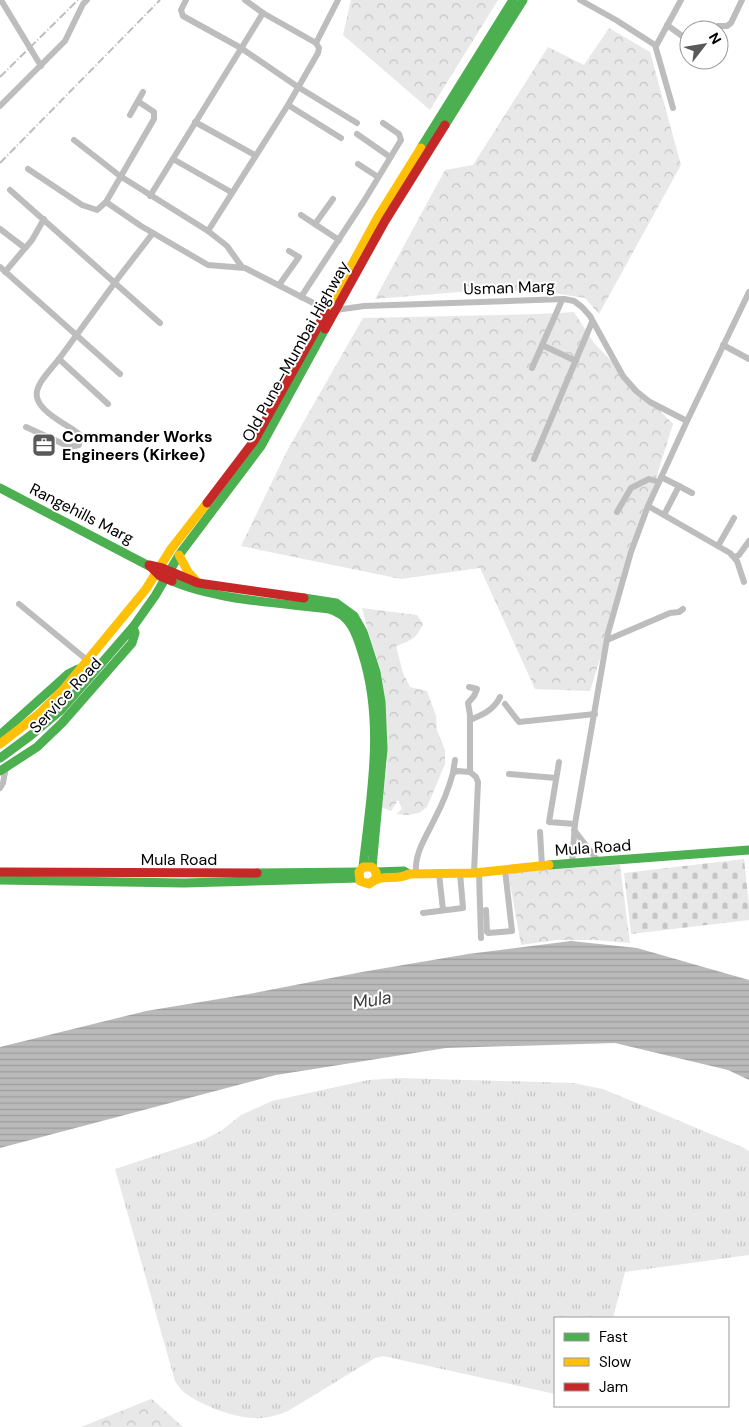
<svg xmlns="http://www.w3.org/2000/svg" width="749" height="1427" viewBox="0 0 749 1427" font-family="'DM Sans',sans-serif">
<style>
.grass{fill:url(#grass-tufts)}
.forest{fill:url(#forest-crowns)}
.cemetery{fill:url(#cemetery-stones)}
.water{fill:url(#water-rules)}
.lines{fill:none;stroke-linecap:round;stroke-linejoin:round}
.street{stroke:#bdbdbd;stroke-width:6}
.fast{stroke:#4caf50;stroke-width:9}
.slow{stroke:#ffc107;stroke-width:9}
.jam{stroke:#c62828;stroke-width:9}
.rail{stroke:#bdbdbd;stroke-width:2;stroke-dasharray:8 2.5 1 2.5;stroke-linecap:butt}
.labels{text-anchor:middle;stroke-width:4;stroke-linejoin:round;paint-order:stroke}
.street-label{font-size:16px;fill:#000;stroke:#fff}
.poi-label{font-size:16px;font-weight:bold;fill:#000;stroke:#fff;text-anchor:start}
.water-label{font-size:18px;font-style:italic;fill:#3d3d3d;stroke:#fff}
</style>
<defs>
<pattern id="grass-tufts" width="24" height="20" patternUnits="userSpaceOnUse" patternTransform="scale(1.25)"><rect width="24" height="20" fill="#e8e8e8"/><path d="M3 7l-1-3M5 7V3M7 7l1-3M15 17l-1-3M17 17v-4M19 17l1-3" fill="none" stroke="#c5c5c5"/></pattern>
<pattern id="forest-crowns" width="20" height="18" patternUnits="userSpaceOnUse" patternTransform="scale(1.25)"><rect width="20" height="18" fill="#e8e8e8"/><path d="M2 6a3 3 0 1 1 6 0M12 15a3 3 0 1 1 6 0" fill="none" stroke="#c5c5c5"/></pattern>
<pattern id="cemetery-stones" width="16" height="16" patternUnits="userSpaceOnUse" patternTransform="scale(1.25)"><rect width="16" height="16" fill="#e8e8e8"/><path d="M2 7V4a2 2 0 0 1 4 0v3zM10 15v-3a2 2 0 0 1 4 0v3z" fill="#c5c5c5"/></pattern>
<pattern id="water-rules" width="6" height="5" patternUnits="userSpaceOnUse" patternTransform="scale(1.25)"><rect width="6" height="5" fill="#bababa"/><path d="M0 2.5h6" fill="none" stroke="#9e9e9e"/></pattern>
</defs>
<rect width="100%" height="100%" fill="#fff"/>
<!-- grass -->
<path class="grass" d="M400,1078L573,1083L603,1089L742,1147L749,1151V1255L625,1272L613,1318H555V1394L383,1356L375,1358L288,1411C278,1415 266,1419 254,1418C232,1417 203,1406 185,1393C181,1390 178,1385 175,1381L115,1169L203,1140L221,1131L241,1115L272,1101L368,1080Z"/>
<!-- forest -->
<g class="forest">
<polygon points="351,0 498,0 430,110 343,35"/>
<polygon points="609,28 650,52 681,165 599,314 585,298 540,291 472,291 375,299 445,170 473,165 548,47 584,65"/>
<polygon points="574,312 594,343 673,424 590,691 535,689 480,568 401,579 241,546 287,451 363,318 538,314"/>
<path d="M362,608L417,615L423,624C416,639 412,640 396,646L403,673L410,687L427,691L436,716L437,730L445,750V764L427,807L419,813L407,815L396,814L402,809L398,800L391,811L381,807L387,765L386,725L381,671L370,638Z"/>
<polygon points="620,865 630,943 594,940 557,940 521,945 508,872"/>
<polygon points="152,1399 183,1427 81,1427 151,1399"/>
</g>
<!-- cemetery -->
<polygon class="cemetery" points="744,859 749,905 749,920 631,934 624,873"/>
<!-- water -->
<polygon class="water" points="571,941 637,948 749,980 749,1080 728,1070 615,1043 446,1048 276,1075 0,1148 0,1047 146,1011 249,994 362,972 468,954"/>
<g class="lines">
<!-- street -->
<g class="street">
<polyline points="1,0 41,66"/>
<polyline points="186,0 181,10 183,16 241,48 298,87 357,123"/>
<polyline points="245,0 263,13 316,43"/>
<polyline points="580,0 616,20 655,45 673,108"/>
<polyline points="667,25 689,41"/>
<polyline points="715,30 718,26 727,26 731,23 742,0"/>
<polyline points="656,46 681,0"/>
<polyline points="288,105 341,138"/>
<polyline points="0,106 65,41 83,4 87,0"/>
<polyline points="130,115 143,92"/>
<polyline points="195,122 255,155"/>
<polyline points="357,134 390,157"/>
<polyline points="74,140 120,176 208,231 227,246 242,267"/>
<polyline points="173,159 231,192"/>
<polyline points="358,164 378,177"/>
<polyline points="28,169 82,205 97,210 106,202 154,119 154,112 139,102"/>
<polyline points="10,190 160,323"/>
<polyline points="150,196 263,13"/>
<polyline points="106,202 141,226 208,265 245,268 327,310"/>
<polyline points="301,215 339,240"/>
<polyline points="315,224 333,199"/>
<polyline points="0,229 25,248"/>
<polyline points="208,231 288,105 318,53 319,48 316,43 338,0"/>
<polyline points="0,267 120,374"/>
<polyline points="5,272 32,240 44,219"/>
<polyline points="279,285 299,257 289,251"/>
<polyline points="301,297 364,201 401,140 399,134 383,123"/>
<polyline points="336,310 364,306 564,299 574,301 582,307 590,316 623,376 636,391 650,402 687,421"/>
<polyline points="542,345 576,361"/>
<polyline points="723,345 749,359"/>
<polyline points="532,368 562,300"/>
<polyline points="108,404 59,359 119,277 153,233"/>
<path d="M26,427L70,447L79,445L80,435C74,429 65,425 58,420C22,397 38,385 59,359"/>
<polyline points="534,459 592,322"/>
<polyline points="661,477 679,486"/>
<polyline points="648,506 730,553 737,561 744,582"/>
<polyline points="617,512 631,488 649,479 659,482"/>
<polyline points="664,515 679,486 692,493"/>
<polyline points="718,546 734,518"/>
<polyline points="735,557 739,555 749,541"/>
<polyline points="19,604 87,660"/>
<polyline points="607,640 670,613 679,612 683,609"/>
<polyline points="469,687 477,689 474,696 468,703 470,715 470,772 476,777 478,782 474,873"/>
<polyline points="505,704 519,722 595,714"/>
<path d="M470,720C482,715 494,710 500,697"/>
<polyline points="559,762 549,822 575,824"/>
<polyline points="453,773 455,760"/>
<polyline points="509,774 556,778"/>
<polyline points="0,788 3,783 6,767"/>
<polyline points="574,830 598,861"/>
<polyline points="540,832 542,866"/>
<polyline points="572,863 575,824 608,633 631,552 648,506 687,421 749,292"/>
<polyline points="479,872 481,938"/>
<path d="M416,874C414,852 427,836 436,816C443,803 449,787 453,773L457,771L470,772"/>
<polyline points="439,874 443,910"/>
<polyline points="486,910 487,932 488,933 512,931 505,870"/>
<polyline points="423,913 463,908 460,873"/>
</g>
<!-- fast -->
<g class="fast">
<polyline points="445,125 523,0"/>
<polyline points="421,148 513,0"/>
<polyline points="0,488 149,566"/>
<path d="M172,581C215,600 281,603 329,609C350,615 356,632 362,652C385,722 371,795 363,867"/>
<polyline points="304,598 336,603 354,616 363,632 376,672 381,702 383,749 372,867"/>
<polyline points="0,735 68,674 78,669"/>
<polyline points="0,758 30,736 61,710 133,627 155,596 179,555 261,446 325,329"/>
<polyline points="0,771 37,747 62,723 132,643 135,633 133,627"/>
<polyline points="549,865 749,850"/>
<polyline points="376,872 404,871 409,874"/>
<polyline points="257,873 359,872"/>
<polyline points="0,880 184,883 359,878"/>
</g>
<!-- slow -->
<g class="slow">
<polyline points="326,312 378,217 421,148"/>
<polyline points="179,555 188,572 198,583"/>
<polyline points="0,744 40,713 62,691 146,589 171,549 207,503"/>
<path d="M376,878V872L372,867H363L359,872L360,881L369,884C383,872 395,882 409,874L474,873L549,865"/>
</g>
<!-- jam -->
<g class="jam">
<polyline points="325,329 385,221 445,125"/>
<polyline points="207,503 254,441 326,312"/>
<polyline points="172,581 160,576 149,565 162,568 198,583 304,598"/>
<polyline points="0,872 257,873"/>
</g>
<!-- rail -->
<g class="rail">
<polyline points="0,77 78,0"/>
<polyline points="0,163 160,0"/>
</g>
</g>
<!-- icons -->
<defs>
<g id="office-square" transform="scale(1.25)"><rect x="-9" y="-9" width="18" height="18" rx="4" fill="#595959" stroke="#fff"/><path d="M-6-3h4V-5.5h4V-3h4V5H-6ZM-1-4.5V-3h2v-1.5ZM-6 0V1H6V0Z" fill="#fff"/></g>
</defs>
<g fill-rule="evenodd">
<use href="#office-square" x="44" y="445"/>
</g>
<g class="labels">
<!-- street labels -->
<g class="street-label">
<text transform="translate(509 287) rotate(-2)" y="6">Usman Marg</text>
<text transform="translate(295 351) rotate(-61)" y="6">Old Pune–Mumbai Highway</text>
<text transform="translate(82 513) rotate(27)" y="6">Rangehills Marg</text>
<text transform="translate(65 695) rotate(-47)" y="6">Service Road</text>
<text transform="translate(593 847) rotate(-4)" y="6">Mula Road</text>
<text x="179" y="865">Mula Road</text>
</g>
<!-- poi labels -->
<g class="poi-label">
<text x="62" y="442">Commander Works<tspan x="62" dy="18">Engineers (Kirkee)</tspan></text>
</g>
<!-- water labels -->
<g class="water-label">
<text transform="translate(372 1000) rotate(-9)" y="6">Mula</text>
</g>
</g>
<!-- legend -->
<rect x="554" y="1317" width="175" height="90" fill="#ffffff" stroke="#999999"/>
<rect x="564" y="1333" width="25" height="8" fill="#4caf50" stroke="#999999"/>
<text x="599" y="1342" font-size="15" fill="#000000">Fast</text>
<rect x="564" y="1358" width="25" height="8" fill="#ffc107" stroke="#999999"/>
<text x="599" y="1367" font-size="15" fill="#000000">Slow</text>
<rect x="564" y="1383" width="25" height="8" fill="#c62828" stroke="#999999"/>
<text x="599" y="1392" font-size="15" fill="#000000">Jam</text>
<!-- north arrow -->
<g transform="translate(704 45) rotate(59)"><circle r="24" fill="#ffffff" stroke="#999999"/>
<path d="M0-4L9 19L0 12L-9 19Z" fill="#595959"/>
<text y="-8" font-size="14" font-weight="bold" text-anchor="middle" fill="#000000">N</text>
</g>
</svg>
